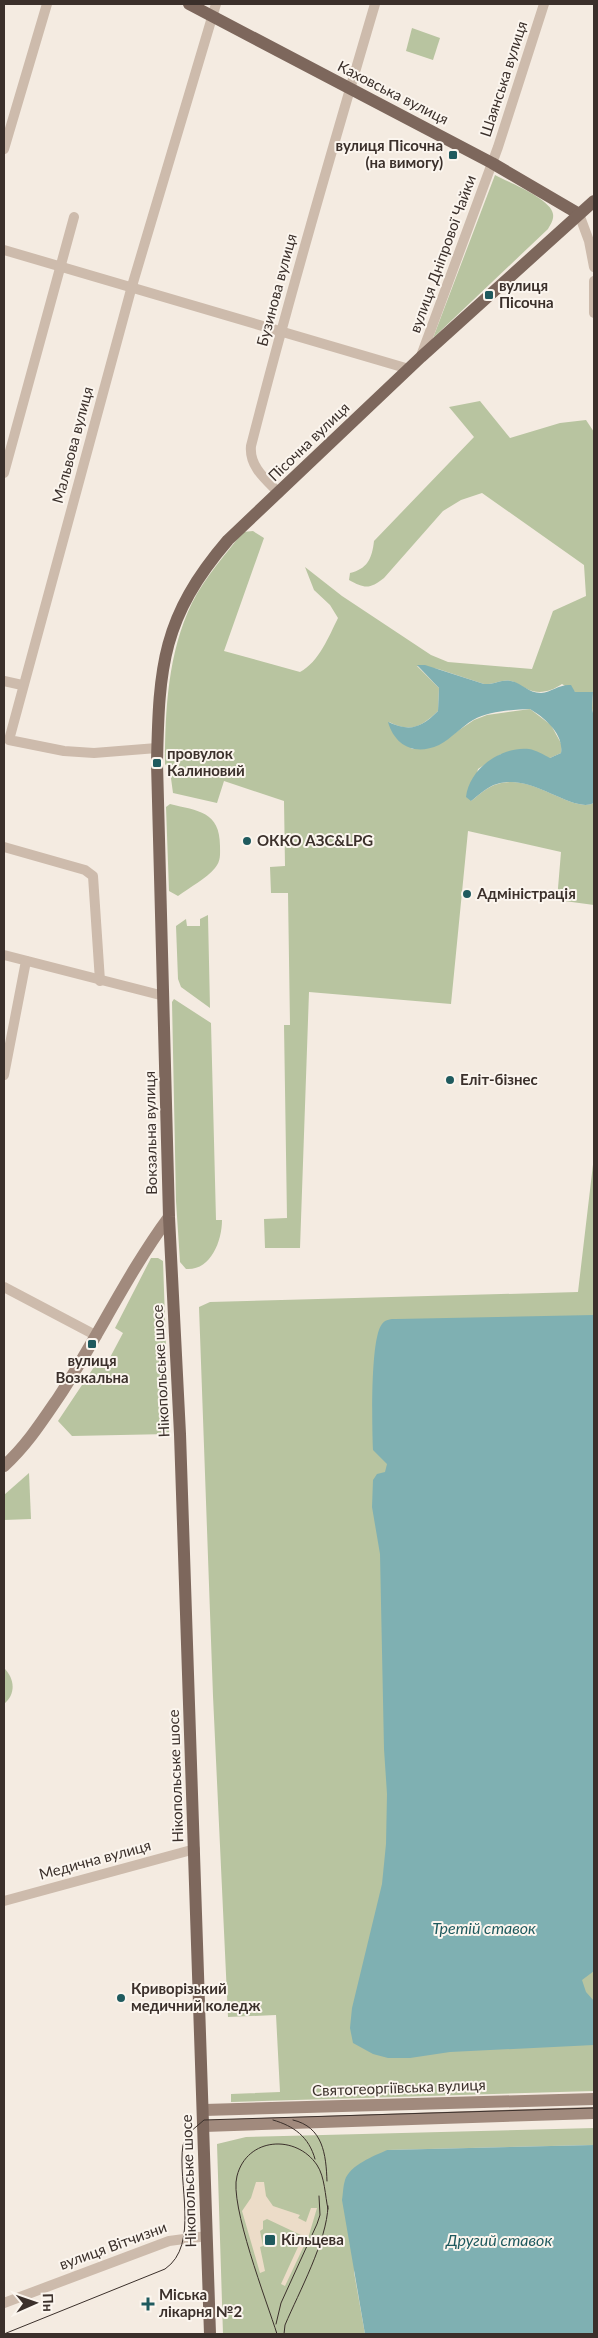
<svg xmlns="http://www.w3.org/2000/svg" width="598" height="2338" viewBox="0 0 598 2338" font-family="Lato,sans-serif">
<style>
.green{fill:#b8c4a0}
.plaza{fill:#ecdcc8}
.water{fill:#7fb0b2}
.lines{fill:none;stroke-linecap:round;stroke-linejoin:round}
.street{stroke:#cdbbac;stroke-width:10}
.secondary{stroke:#a18a7d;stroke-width:12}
.primary{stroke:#7d675c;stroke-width:12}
.tram{stroke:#3b302b;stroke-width:1}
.poi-dot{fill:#1f5a5e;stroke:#fbf5ee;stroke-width:2}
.labels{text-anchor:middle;stroke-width:4;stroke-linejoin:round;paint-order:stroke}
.street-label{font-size:15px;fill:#3b302b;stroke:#fbf5ee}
.poi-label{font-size:15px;font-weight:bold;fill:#3b302b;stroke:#fbf5ee;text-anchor:start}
.water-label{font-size:16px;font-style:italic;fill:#1f5a5e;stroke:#fbf5ee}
</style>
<rect width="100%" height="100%" fill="#f4ebe1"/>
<!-- green -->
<g class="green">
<polygon points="412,28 440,38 433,60 406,51"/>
<path d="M495,175C508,182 551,199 553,214C554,220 550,225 548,229L433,338Z"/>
<path d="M480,401L510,438L560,423L586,420L594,432V718L592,708L593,692H575L562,684C550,692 538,695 525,688C520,686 516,682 511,681C502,679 494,685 484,684L438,669L417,666L439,688L438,711C421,727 411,733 389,722L412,749L437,745L474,720L487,715L530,709L551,725L562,745L561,753L550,758L501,754L478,769L471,801C479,795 488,786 498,784C533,773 572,814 594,803V905L557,900L561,852L468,831L451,1004L309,992L300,1248H265L264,1219L287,1218L284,1025H290L288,893H271L270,867L285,866L284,801L224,781L217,803L173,793L170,771L165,764C165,710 168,652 192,603C205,577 225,555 243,532L253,531L264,538L224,651L300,672C319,662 329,636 338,618L330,605L314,590L305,567L342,596L431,655L448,662L532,669L553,611L586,596L584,565L482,493L461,500L443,511L384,578C370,589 365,589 349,580L350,573C367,569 372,559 374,541L474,437L449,407Z"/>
<path d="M170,804C198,811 220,811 220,846C220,854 221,861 215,868C206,879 190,887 178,896L169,891L166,807Z"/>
<polygon points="208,915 208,916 210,1008 181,987 178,979 176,926 186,919 187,926 200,926 200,919"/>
<path d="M174,999L211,1023L216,1220H222C222,1242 210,1271 186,1269L180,1262L176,1201L172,1002Z"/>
<polygon points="594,1156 594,2091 231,2102 231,2094 280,2092 276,2015 228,2017 213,1696 199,1307 210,1302 578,1292"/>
<polygon points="151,1258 158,1258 163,1261 169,1434 72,1436 58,1421 98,1361 106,1365 123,1333 115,1328"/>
<polygon points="29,1473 31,1519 4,1520 4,1495"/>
<path d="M4,1668C15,1679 16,1694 4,1704Z"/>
<polygon points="594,2128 594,2145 387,2150 354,2272 365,2334 223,2334 217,2144 246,2137"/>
</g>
<!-- plaza -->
<polygon class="plaza" points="256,2182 264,2182 266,2196 273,2206 300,2215 298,2218 306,2222 311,2208 317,2208 309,2235 285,2286 281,2284 303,2236 267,2219 263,2221 263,2229 260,2231 263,2246 260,2247 265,2271 260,2273 242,2211 251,2198"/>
<!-- water -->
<g class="water">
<path d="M417,665H425L484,684C494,685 502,679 511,681C522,683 528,693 541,693C552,692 559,684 571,685L575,692H593L592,708L594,718V803C572,814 533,773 497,784C488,786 479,795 471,801L466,797C469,769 501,746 529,749C536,750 544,755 550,758L561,753C564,734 545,718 530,709C511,710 490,711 473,720C461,727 452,738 439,745C415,756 395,746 388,722C410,732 421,728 438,711L439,688Z"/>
<path d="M594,1315V1971L582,1980L586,1992L594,2001V2045L450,2052L410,2058H388L373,2054L353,2043L350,2028L352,2008L382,1884L386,1844L387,1794L384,1749L380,1554L372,1507L373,1480L377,1474L385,1472L387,1464L373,1450C372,1428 370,1338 382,1324C386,1319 391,1319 396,1319Z"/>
<path d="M594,2145V2334H365L342,2200C343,2194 343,2186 345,2180C350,2165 374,2156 387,2150Z"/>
</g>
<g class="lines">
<!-- street -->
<g class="street">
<polyline points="4,149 47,4"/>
<polyline points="579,214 589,241 594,267"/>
<polyline points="4,250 409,369"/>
<polyline points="594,281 594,313"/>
<polyline points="421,356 498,147 544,4"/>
<polyline points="4,473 74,217"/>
<path d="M279,493C265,479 249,466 251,446C289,297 332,150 375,4"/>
<polyline points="4,681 22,685"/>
<polyline points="157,748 94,753 64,751 9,740 132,286 216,4"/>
<polyline points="4,847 85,870 93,876 100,981"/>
<polyline points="4,955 164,996"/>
<polyline points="4,1075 26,961"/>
<polyline points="4,1287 97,1336"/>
<polyline points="4,1901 195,1849"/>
<polyline points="4,2303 169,2241 207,2236"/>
</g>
<!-- secondary -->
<g class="secondary">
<path d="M4,1466C26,1446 41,1423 58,1398C97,1339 127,1274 169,1217"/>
<polyline points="204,2110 594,2099"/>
<polyline points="204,2126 594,2113"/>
</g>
<!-- primary -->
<g class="primary">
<polyline points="189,4 492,163 579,214"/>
<path d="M210,2334L180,1434L169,1217L157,763C159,666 162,617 228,540L421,357L594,201"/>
</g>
<!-- tram -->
<g class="tram">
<path d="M273,2120C294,2126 309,2137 315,2159"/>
<path d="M293,2120C323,2127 326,2154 327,2181"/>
<polyline points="276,2324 281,2303 317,2224 320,2215 319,2196"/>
<path d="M4,2334L165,2269C200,2245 177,2182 183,2145L190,2132L204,2120L594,2108"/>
<path d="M277,2334C267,2302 229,2204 237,2176C247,2137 296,2134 317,2165C325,2177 325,2196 328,2209"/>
<path d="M284,2334L285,2325C299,2292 327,2241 328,2206"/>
</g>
</g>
<!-- markers -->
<g class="poi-dot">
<rect x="448" y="150" width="10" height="10" rx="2.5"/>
<rect x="484" y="290" width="10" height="10" rx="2.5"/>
<rect x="152" y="758" width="10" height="10" rx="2.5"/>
<circle cx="247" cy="841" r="5"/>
<circle cx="467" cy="894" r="5"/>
<circle cx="450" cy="1080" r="5"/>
<rect x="87" y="1339" width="10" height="10" rx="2.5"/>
<circle cx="121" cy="1998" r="5"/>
<rect x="264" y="2234" width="12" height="12" rx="2.5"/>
<path d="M145.5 2296.5h5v5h5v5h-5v5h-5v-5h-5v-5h5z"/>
</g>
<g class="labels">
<!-- street labels -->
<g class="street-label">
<text transform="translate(504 79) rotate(-72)" y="5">Шаянська вулиця</text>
<text transform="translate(393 93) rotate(27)" y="5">Каховська вулиця</text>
<text transform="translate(443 254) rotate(-70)" y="5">вулиця Дніпрової Чайки</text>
<text transform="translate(277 290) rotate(-75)" y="5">Бузинова вулиця</text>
<text transform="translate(309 442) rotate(-44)" y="5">Пісочна вулиця</text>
<text transform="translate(73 445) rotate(-75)" y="5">Мальвова вулиця</text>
<text transform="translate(151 1133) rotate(-91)" y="5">Вокзальна вулиця</text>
<text transform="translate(161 1371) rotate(-93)" y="5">Нікопольське шосе</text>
<text transform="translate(176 1776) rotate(-92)" y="5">Нікопольське шосе</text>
<text transform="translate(95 1860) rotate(-15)" y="5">Медична вулиця</text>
<text transform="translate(399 2088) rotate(-2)" y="5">Святогеоргіївська вулиця</text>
<text transform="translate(189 2181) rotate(-92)" y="5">Нікопольське шосе</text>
<text transform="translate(113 2246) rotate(-20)" y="5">вулиця Вітчизни</text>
</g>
<!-- poi labels -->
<g class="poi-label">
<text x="443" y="151" text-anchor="end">вулиця Пісочна<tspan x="443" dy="17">(на вимогу)</tspan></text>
<text x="499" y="291">вулиця<tspan x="499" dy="17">Пісочна</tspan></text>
<text x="167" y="759">провулок<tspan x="167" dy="17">Калиновий</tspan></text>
<text x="257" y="846">ОККО АЗС&amp;LPG</text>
<text x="477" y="899">Адміністрація</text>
<text x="460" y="1085">Еліт-бізнес</text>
<text x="92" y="1366" text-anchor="middle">вулиця<tspan x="92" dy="17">Возкальна</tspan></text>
<text x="131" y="1994">Криворізький<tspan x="131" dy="17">медичний коледж</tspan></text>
<text x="281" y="2245">Кільцева</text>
<text x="159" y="2300">Міська<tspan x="159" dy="17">лікарня №2</tspan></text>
</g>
<!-- water labels -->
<g class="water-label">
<text x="484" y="1934">Третій ставок</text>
<text x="499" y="2246">Другий ставок</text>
</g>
</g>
<!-- border -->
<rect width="598" height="2338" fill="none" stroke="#3b302b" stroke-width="10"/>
<!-- north arrow -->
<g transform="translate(35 2303) rotate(88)" stroke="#fbf5ee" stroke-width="4" paint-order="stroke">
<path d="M0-4L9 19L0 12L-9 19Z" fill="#3b302b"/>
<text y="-8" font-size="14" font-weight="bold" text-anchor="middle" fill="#3b302b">Пн</text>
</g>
</svg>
